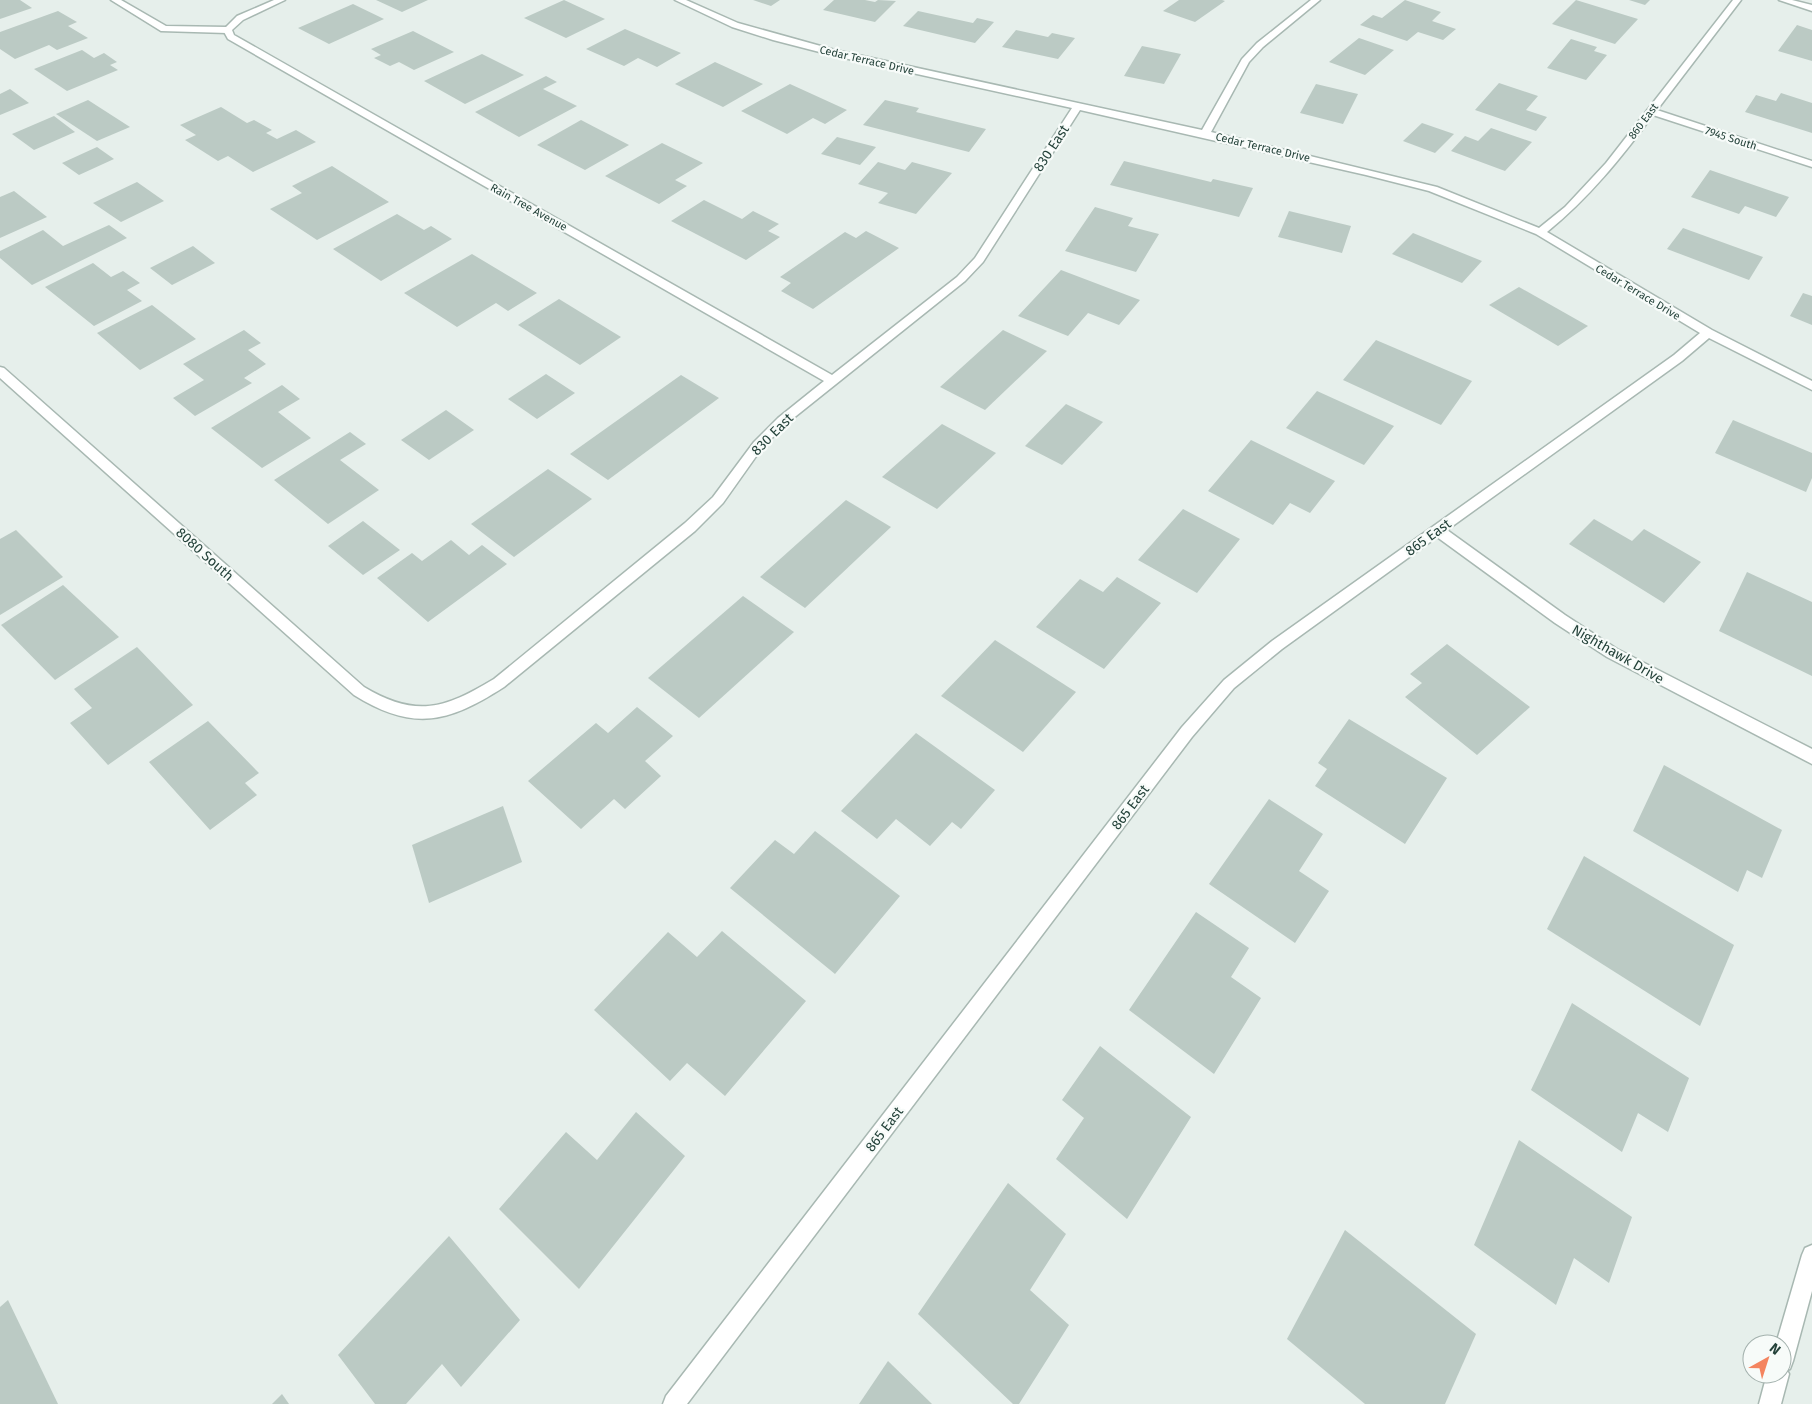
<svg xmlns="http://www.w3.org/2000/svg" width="1812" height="1404" viewBox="0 0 1812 1404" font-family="'Fira Sans',sans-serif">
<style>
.building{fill:#bbcac4}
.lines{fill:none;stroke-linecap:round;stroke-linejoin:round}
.lane-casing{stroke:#a8b8b2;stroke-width:3}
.street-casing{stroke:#a8b8b2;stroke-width:3}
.lane{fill:#fff;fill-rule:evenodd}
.street{fill:#fff;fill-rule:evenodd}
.labels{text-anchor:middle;stroke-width:4.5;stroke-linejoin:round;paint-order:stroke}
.far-street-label{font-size:11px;fill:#24423a;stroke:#f7fbf9}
.street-label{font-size:14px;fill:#24423a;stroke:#f7fbf9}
</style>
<rect width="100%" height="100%" fill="#e6efeb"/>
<!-- building -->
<g class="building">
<polygon points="0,0 20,0 32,8 0,19"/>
<polygon points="376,0 428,0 402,12"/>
<polygon points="564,0 605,19 566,38 524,18"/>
<polygon points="753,0 780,0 771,6"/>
<polygon points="834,0 865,0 875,2 878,0 896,1 875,22 823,10"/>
<polygon points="1179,0 1222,0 1225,1 1195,22 1163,11"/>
<polygon points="1405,0 1441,12 1432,21 1456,29 1443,40 1418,32 1407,41 1360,25 1373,15 1382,18"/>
<polygon points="1576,0 1638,19 1615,44 1552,24"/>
<polygon points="1629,0 1650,0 1645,5"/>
<polygon points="353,4 384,19 329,44 298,28"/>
<polygon points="58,11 77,22 68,26 88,38 57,50 49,45 15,59 0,49 0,32"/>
<polygon points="918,11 973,23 977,18 994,22 975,43 903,26"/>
<polygon points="1797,25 1812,30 1812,61 1778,51"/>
<polygon points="625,29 681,53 657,67 638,58 624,66 586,49"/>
<polygon points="1016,30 1048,37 1052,33 1075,38 1058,59 1002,47"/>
<polygon points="413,31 454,52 414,70 399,62 390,66 374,58 381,55 371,49"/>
<polygon points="1359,38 1394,50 1365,75 1329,62"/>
<polygon points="1571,39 1597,47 1594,51 1607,55 1586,80 1547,68"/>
<polygon points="1142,46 1181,54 1164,84 1124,76"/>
<polygon points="82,50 94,58 104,53 117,62 110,65 118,70 67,91 34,69"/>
<polygon points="482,54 524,75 465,104 424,81"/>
<polygon points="715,62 763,84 723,107 675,84"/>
<polygon points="546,76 557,82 543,89 577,106 519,137 475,112"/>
<polygon points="1499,83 1538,96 1526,110 1547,117 1536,131 1475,110"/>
<polygon points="790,84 847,110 825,124 813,118 787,134 741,111"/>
<polygon points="1316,84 1358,94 1343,124 1300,113"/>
<polygon points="10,89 29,103 0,115 0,94"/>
<polygon points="1781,93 1812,103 1812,133 1745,112 1756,95 1776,101"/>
<polygon points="88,100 130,127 97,141 56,114"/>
<polygon points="885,100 919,108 916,112 986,129 969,152 863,125"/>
<polygon points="221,107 247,123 254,120 272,130 266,133 277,139 296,130 316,142 253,172 228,156 218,161 185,140 196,135 180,125"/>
<polygon points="54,116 75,132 34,150 12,134"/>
<polygon points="581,120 629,145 585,170 537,145"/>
<polygon points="1422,123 1454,134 1435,153 1403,141"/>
<polygon points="1491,128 1532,142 1505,171 1451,151 1465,136 1478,141"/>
<polygon points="837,137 876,147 860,165 821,154"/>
<polygon points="662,143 703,163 675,180 687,186 659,204 605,176"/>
<polygon points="97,147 114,159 79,175 62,163"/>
<polygon points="1124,161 1211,182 1213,179 1253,188 1239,217 1110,185"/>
<polygon points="878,162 905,170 912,162 952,173 916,214 878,203 888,193 858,184"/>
<polygon points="332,166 389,202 317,240 270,209 302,193 292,186"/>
<polygon points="1710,170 1789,197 1776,217 1745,206 1739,214 1691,197"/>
<polygon points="137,182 164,201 121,222 93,203"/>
<polygon points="14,191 47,217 0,238 0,197"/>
<polygon points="704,200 742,219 753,211 779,224 768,231 780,237 746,260 671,221"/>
<polygon points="1095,207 1133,218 1128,226 1159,234 1136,272 1065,251"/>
<polygon points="1289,211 1351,226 1342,253 1278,237"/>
<polygon points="397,214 424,230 431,226 452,239 381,281 333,249"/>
<polygon points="109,225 127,238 32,285 0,258 0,251 43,230 63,246"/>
<polygon points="1683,228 1763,257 1749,280 1667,249"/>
<polygon points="866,231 899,248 813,309 781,291 791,283 780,277 845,232 856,238"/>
<polygon points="1413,233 1482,261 1462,283 1392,254"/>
<polygon points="193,246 215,263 172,285 150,268"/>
<polygon points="472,254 537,293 508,311 496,303 457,327 404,293"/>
<polygon points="93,263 111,277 123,271 140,283 127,290 142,301 94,326 45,287"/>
<polygon points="1061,270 1140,300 1119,325 1088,313 1068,336 1018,316"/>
<polygon points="1519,287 1588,326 1558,346 1489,305"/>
<polygon points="1803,293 1812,296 1812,325 1790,316"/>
<polygon points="559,299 621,337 580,365 518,325"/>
<polygon points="152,305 196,339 140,370 97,333"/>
<polygon points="244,330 261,343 248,350 266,364 244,378 252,383 195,416 173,398 204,380 183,364"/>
<polygon points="1003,330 1047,351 985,410 940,387"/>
<polygon points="1376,340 1472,381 1441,425 1343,380"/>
<polygon points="546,374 575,393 537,419 508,399"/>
<polygon points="681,375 719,398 608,480 570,454"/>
<polygon points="282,385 300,399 278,412 311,438 262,468 211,428"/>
<polygon points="1317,391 1394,426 1364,465 1286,428"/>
<polygon points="1066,404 1103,422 1062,465 1025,446"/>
<polygon points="446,410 474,430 429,460 401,440"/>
<polygon points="1733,420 1812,453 1812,478 1806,492 1715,453"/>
<polygon points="942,424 996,453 937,509 882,477"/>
<polygon points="350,432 366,444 340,460 379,490 328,524 274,480"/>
<polygon points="1251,440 1335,481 1310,513 1290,503 1273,525 1208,491"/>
<polygon points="548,469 592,499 514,557 471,524"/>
<polygon points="846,500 891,527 805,608 760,577"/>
<polygon points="1183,509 1240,539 1197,593 1138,560"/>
<polygon points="1594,519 1632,541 1644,529 1701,562 1664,603 1569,544"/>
<polygon points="363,521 400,550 363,575 328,546"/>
<polygon points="16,530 63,577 0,615 0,539"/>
<polygon points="451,540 469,555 482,545 507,564 428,622 377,578 412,553 422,561"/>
<polygon points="1747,572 1812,602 1812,676 1719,631"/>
<polygon points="1117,577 1161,603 1104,669 1036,627 1080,579 1103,592"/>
<polygon points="63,585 119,637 55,680 1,625"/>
<polygon points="743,596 794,632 699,718 648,678"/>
<polygon points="995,640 1076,692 1023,752 941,696"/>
<polygon points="1447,644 1530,707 1477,755 1405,697 1422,683 1410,674"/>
<polygon points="137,647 193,705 108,765 70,723 92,708 74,689"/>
<polygon points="637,707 673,736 645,761 661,776 625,809 614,799 581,829 528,781 596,723 608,733"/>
<polygon points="1349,719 1447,778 1405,844 1315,786 1327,769 1318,763"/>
<polygon points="208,721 259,773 245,783 257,795 210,830 149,762"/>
<polygon points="916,733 995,790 961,829 952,822 930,846 896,819 877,839 841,811"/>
<polygon points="1664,765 1782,830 1762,878 1747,870 1738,892 1633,831"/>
<polygon points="1269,799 1323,834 1299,871 1329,891 1295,943 1209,884"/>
<polygon points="503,806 522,862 429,903 412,845"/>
<polygon points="815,831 900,896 835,974 730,888 775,840 794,854"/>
<polygon points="1584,856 1734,945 1700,1026 1547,929"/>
<polygon points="1196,912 1249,948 1231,977 1261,998 1214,1074 1129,1010"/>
<polygon points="722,931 806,1001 725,1096 687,1063 670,1081 594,1010 668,932 697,957"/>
<polygon points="1572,1003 1689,1078 1668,1132 1638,1113 1622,1152 1531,1090"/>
<polygon points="1100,1046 1191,1117 1127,1219 1056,1159 1084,1118 1062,1100"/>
<polygon points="636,1112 685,1156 579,1289 499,1209 566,1132 597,1160"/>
<polygon points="1519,1140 1632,1217 1609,1283 1574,1258 1556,1305 1474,1245"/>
<polygon points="1008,1183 1066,1234 1030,1290 1069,1325 1019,1404 1013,1404 918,1314"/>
<polygon points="1345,1230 1476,1334 1445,1404 1365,1404 1287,1339"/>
<polygon points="449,1236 520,1320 461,1387 442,1364 406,1404 375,1404 338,1355"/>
<polygon points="8,1300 58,1404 0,1404 0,1307"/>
<polygon points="888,1361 932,1404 859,1404"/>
<polygon points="282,1394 289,1404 272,1404"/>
</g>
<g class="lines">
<!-- lane casing -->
<g class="lane-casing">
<polygon id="lane" points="111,0 121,0 166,26 227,27 231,30 227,33 161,31"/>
</g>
<!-- street casing -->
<g class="street-casing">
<g id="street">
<path d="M274,0H285L243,20L232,30L234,35L832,375L957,277L975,258L1072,108L835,56L773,40L732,27L675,0H686L738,23L835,50L1202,130L1242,59L1257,43L1311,0H1320L1263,47L1249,62L1211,132L1437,187L1539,228L1565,207L1606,163L1733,0H1741L1657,110L1812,161V167L1653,115C1621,158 1589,198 1547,232L1712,330L1812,381V390L1709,338L1682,361L1447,530L1565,615L1617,649L1812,749V764L1607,657L1555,623L1437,537L1282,649L1234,688L1192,737L687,1404H663L666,1396L1182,727L1224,680L1272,641L1674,355L1700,333L1536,234L1429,191L1366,175L1080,110L983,262L965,281L786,424L762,448L723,503L695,531L504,687C448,723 413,732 354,695L0,378V367L4,368L364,687C416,718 444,709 494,679L685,523L713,497L754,442L778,418L824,381L228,39L223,30L237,16Z"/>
<polygon points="1779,0 1792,0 1812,5 1812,11"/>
<polygon points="1812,1245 1812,1291 1793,1361 1790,1369 1787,1370 1789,1374 1781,1404 1759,1404 1767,1374 1782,1374 1782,1344 1776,1344 1802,1255 1805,1248"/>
</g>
</g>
<!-- lane -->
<use href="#lane" class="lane"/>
<!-- street -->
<use href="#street" class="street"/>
</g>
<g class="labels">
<!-- far-street labels -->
<g class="far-street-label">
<text transform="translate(867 60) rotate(13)" y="4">Cedar Terrace Drive</text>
<text transform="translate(1643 121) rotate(-53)" y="4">860 East</text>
<text transform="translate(1731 138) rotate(18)" y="4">7945 South</text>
<text transform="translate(1263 147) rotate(13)" y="4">Cedar Terrace Drive</text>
<text transform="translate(529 207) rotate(29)" y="4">Rain Tree Avenue</text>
<text transform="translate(1638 292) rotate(31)" y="4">Cedar Terrace Drive</text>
</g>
<!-- street labels -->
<g class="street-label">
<text transform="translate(1051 148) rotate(-57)" y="5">830 East</text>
<text transform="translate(772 434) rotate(-45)" y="5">830 East</text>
<text transform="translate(1428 537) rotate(-36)" y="5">865 East</text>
<text transform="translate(205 554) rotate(42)" y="5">8080 South</text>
<text transform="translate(1618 654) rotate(30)" y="5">Nighthawk Drive</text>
<text transform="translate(1130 807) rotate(-53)" y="5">865 East</text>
<text transform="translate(884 1129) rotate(-53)" y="5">865 East</text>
</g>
</g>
<!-- north arrow -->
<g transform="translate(1767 1359) rotate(39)"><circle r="24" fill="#f7fbf9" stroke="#a3b1ad"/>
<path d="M0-4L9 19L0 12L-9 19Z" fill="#f4845f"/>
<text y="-8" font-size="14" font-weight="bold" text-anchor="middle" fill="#24423a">N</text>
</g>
</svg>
